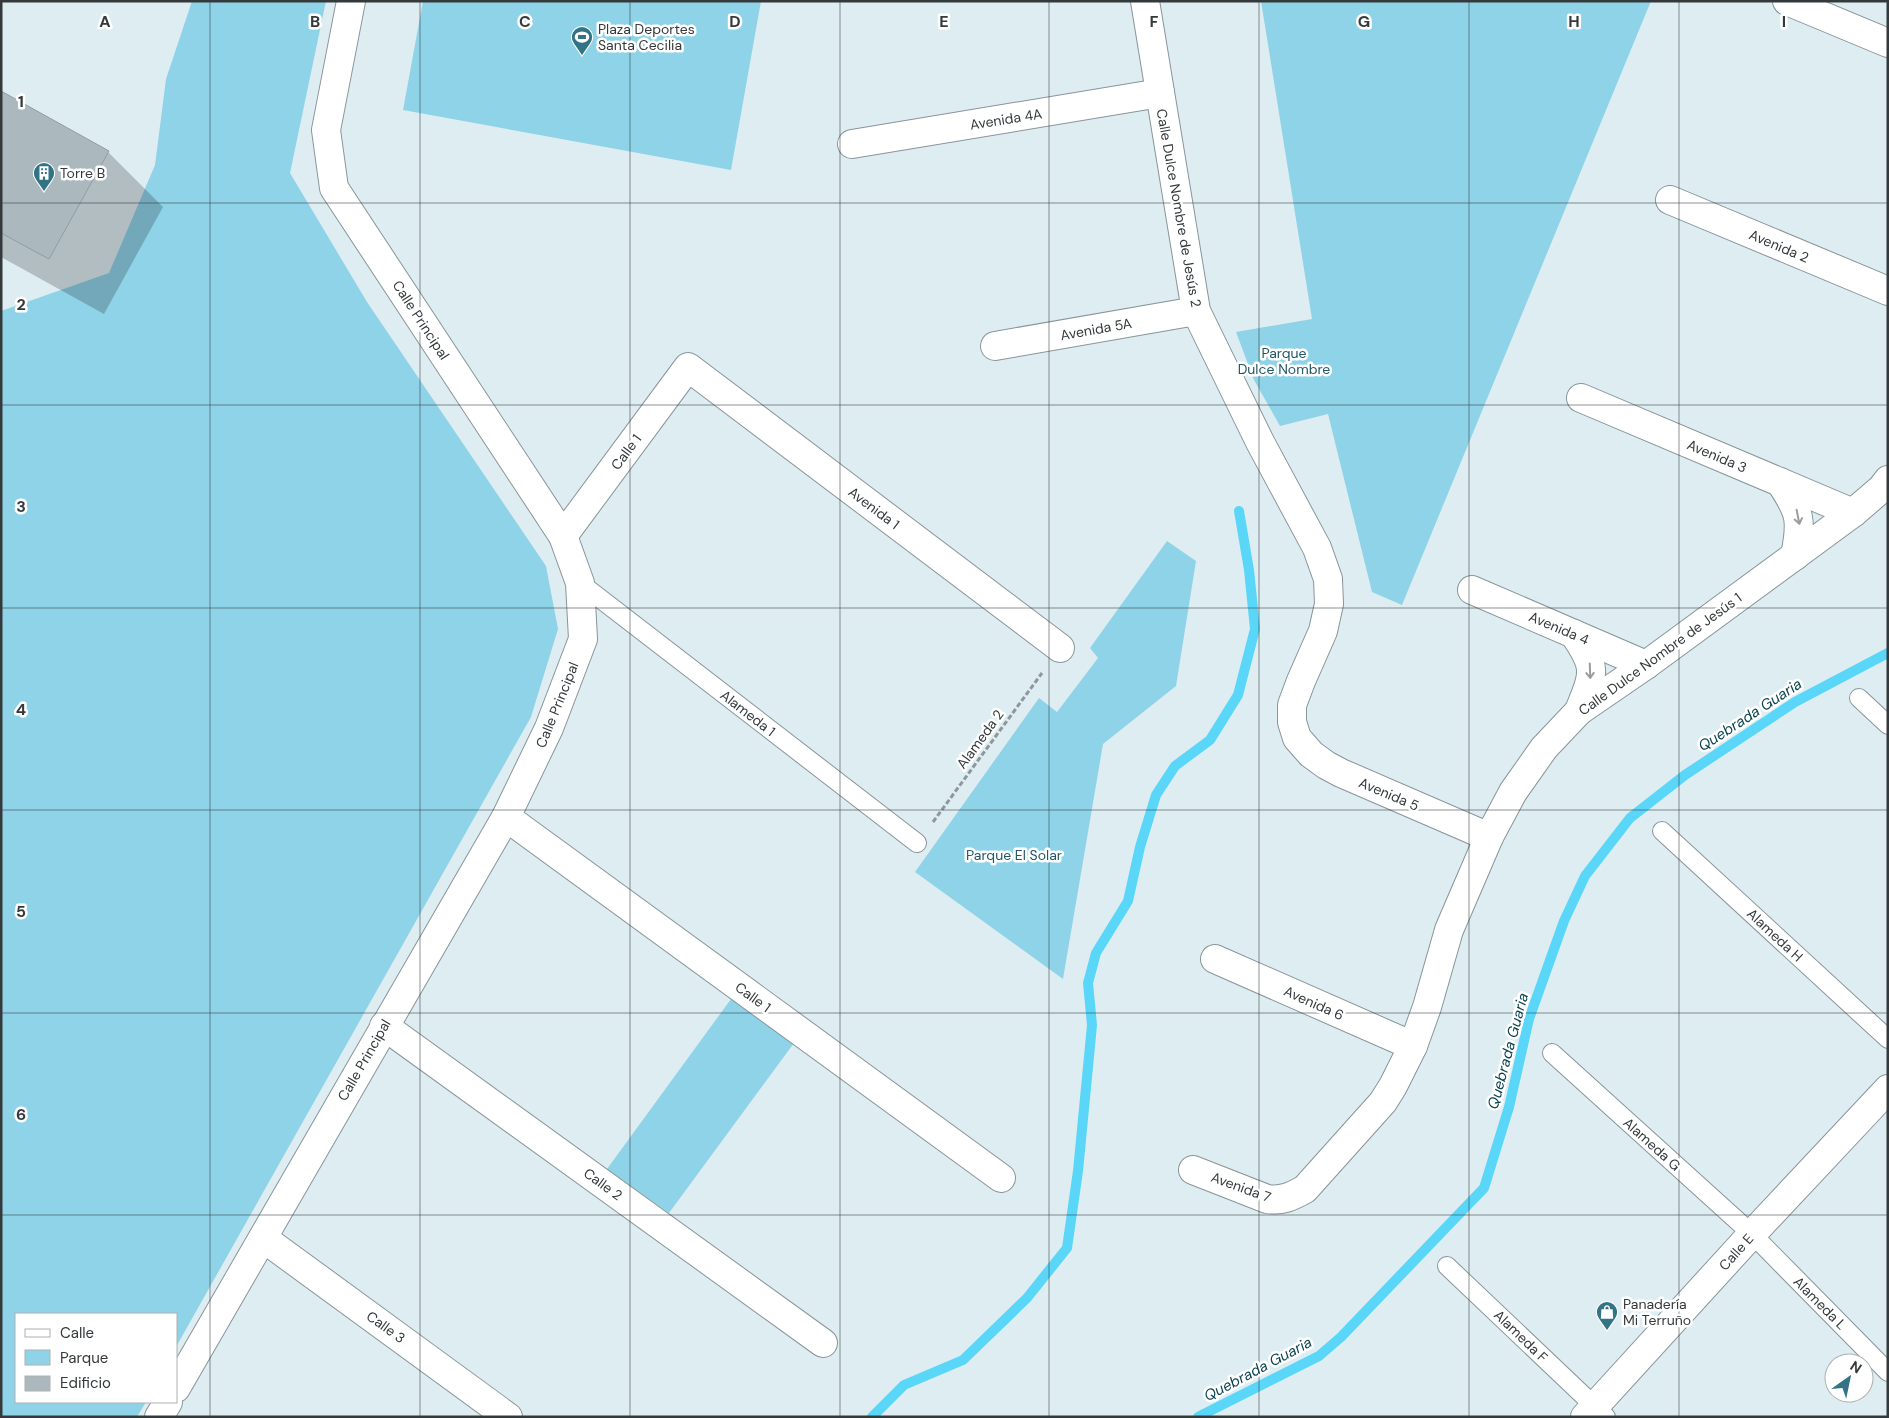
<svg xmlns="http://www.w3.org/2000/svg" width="1889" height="1418" viewBox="0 0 1889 1418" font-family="'DM Sans',sans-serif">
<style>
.green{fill:#8fd3e8}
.shadow{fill:#0003}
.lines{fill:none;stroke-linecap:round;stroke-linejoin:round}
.stream{stroke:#5ad7f8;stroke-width:10}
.building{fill:#abb9be;stroke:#909ea3}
.lane-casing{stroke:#88959a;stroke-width:20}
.street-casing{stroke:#88959a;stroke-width:30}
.path{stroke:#8e989c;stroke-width:3;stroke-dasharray:5 2.5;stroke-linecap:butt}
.lane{stroke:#fff;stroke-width:18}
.street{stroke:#fff;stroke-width:28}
.oneway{stroke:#9a9c9d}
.grid{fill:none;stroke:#34393b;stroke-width:1;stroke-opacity:0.55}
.labels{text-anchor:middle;stroke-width:5;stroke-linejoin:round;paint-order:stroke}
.poi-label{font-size:14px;fill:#34393b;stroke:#fff;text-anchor:start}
.street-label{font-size:14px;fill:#34393b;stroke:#fff}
.park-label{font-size:14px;fill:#235765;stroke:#fff}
.water-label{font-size:15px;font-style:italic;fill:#0b4451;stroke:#fff}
.grid-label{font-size:16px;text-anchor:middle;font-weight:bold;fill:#34393b;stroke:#fff;stroke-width:5;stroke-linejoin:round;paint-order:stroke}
</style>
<rect width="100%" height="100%" fill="#deedf2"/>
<!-- green -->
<g class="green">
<polygon points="192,1 326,1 290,173 367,302 546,566 558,629 531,717 176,1347 176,1314 16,1314 16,1402 146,1402 137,1417 1,1417 1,311 109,273 155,165 166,79"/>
<polygon points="423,1 761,1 731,170 403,110"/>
<polygon points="1261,1 1651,1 1402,605 1372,592 1328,414 1280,426 1254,380 1236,332 1312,319"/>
<polygon points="1167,541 1196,561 1176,686 1103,744 1063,979 915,872 1039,698 1057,712 1098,658 1090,648"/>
<polygon points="731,999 794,1043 669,1213 607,1169"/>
</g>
<!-- shadow -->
<polygon class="shadow" points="1,92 108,152 163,207 104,314 1,257"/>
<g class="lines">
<!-- stream -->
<g class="stream">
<polyline points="872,1417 904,1385 963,1360 1027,1298 1067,1248 1078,1171 1092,1025 1088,983 1096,953 1128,901 1140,847 1156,795 1175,766 1210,740 1238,695 1255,629 1249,570 1239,511"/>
<polyline points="1198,1417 1319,1356 1341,1337 1484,1188 1509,1107 1529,1019 1564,921 1585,876 1630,818 1685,775 1795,702 1888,653"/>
</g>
</g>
<!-- building -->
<polygon class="building" points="1,91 109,151 49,259 1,233"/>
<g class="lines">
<!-- lane casing -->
<g class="lane-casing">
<g id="lane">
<polyline points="580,583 917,843"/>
<polyline points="1859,698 1888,725"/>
<polyline points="1662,831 1888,1039"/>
<polyline points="1552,1053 1752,1234 1888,1372"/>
<polyline points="1447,1266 1606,1417"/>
</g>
</g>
<!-- street casing -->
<g class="street-casing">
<g id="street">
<polyline points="1145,1 1196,311 1260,442 1317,548 1328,579 1329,604 1323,631 1301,681 1292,705 1292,722 1297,738 1311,754 1326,765 1341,773 1489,837"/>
<polyline points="1787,1 1888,43"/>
<polyline points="852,144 1160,93"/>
<polyline points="1670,200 1888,291"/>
<polyline points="995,346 1196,311"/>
<polyline points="1581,398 1853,513"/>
<path d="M1780,482C1801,513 1802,521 1795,556"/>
<polyline points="563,536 688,367 1060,648"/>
<polyline points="1472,590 1646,665"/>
<path d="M1574,634C1598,669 1594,673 1579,711"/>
<polyline points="506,817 1001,1178"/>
<polyline points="1215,959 1413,1046"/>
<polyline points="384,1026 823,1343"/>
<path d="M1193,1170L1267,1199C1282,1201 1291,1197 1305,1189L1383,1102L1393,1086L1413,1046L1427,1007L1449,930L1489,837L1513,792L1544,748L1579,711L1646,665L1853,513L1881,489L1888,480"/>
<polyline points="263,1238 508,1417"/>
<polyline points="176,1388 506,817 549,728 583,639 580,583 563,536 334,188 326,130 351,1"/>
<polyline points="159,1417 168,1402"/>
<polyline points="1585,1417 1752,1234 1888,1089"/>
</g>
</g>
<!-- path -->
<polyline class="path" points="933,822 1042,673"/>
<!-- lane -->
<use href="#lane" class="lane"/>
<!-- street -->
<use href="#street" class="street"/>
</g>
<!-- one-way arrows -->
<defs><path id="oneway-shaft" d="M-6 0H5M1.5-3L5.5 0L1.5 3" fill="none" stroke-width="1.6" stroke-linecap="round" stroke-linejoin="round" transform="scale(1.25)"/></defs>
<g class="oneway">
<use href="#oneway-shaft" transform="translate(1798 517) rotate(79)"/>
<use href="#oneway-shaft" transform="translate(1590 671) rotate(88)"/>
</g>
<!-- grid -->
<path class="grid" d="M210,1V1417M420,1V1417M630,1V1417M840,1V1417M1049,1V1417M1259,1V1417M1469,1V1417M1679,1V1417M1,203H1888M1,405H1888M1,608H1888M1,810H1888M1,1013H1888M1,1215H1888"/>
<!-- icons -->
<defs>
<g id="stadium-pin" transform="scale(1.125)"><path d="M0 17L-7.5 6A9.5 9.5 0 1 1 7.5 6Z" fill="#327486" stroke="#fff"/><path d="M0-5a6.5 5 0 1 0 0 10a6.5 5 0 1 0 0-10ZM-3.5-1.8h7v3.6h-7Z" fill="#fff"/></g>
<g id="building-pin" transform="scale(1.125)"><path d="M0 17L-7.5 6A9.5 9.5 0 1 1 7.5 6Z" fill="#327486" stroke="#fff"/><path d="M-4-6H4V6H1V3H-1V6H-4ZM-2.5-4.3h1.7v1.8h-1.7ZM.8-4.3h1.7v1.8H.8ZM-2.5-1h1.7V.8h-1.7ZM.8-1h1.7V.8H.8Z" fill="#fff"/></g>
<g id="shop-pin" transform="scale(1.125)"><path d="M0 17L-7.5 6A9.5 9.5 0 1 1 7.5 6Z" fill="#327486" stroke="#fff"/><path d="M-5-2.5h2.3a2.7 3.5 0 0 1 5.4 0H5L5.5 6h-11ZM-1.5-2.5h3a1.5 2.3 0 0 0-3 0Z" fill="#fff"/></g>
</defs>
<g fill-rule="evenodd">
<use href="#stadium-pin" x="582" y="37"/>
<use href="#building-pin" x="44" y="173"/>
<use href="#shop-pin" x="1607" y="1312"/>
</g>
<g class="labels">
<!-- poi labels -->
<g class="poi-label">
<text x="598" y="34">Plaza Deportes<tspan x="598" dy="16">Santa Cecilia</tspan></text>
<text x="60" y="178">Torre B</text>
<text x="1623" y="1309">Panadería<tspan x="1623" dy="16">Mi Terruño</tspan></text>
</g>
<!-- street labels -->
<g class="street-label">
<text transform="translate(1006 119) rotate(-9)" y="5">Avenida 4A</text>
<text transform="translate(1179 208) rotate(80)" y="5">Calle Dulce Nombre de Jesús 2</text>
<text transform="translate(1779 246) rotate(23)" y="5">Avenida 2</text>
<text transform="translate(421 320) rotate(57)" y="5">Calle Principal</text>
<text transform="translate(1096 329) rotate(-10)" y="5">Avenida 5A</text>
<text transform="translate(626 452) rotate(-53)" y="5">Calle 1</text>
<text transform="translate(1717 456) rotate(23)" y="5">Avenida 3</text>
<text transform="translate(874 508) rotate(37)" y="5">Avenida 1</text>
<text transform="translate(1559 628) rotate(23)" y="5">Avenida 4</text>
<text transform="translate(1660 654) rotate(-36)" y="5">Calle Dulce Nombre de Jesús 1</text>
<text transform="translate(557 705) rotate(-68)" y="5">Calle Principal</text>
<text transform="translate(748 713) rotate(38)" y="5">Alameda 1</text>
<text transform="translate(980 739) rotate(-54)" y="5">Alameda 2</text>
<text transform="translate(1389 794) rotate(23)" y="5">Avenida 5</text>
<text transform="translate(1775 935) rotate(43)" y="5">Alameda H</text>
<text transform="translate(753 997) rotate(36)" y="5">Calle 1</text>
<text transform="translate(1314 1003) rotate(24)" y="5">Avenida 6</text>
<text transform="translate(364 1060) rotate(-60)" y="5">Calle Principal</text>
<text transform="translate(1652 1144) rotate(42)" y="5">Alameda G</text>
<text transform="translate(603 1184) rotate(36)" y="5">Calle 2</text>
<text transform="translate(1241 1187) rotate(20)" y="5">Avenida 7</text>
<text transform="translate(1736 1252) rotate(-48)" y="5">Calle E</text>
<text transform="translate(1820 1303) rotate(45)" y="5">Alameda L</text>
<text transform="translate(386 1327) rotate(36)" y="5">Calle 3</text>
<text transform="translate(1521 1336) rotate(44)" y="5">Alameda F</text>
</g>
<!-- park labels -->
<g class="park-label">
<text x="1284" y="358">Parque<tspan x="1284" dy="16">Dulce Nombre</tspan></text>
<text x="1014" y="860">Parque El Solar</text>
</g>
<!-- water labels -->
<g class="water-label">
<text transform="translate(1750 715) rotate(-33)" y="5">Quebrada Guaria</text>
<text transform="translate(1508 1051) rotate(-75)" y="5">Quebrada Guaria</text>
<text transform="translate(1258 1369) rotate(-28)" y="5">Quebrada Guaria</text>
</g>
</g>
<g class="grid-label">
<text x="105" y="27">A</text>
<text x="315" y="27">B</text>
<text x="525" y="27">C</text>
<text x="735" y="27">D</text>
<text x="944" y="27">E</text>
<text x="1154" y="27">F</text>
<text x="1364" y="27">G</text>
<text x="1574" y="27">H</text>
<text x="1784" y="27">I</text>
<text x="21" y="107">1</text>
<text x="21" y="310">2</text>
<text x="21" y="512">3</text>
<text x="21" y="715">4</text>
<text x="21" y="917">5</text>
<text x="21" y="1120">6</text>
</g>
<!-- border -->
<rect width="1889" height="1418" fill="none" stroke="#34393b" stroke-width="5"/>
<!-- legend -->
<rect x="15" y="1313" width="162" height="90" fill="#ffffff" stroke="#aeb0b1"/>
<rect x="25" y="1329" width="25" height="8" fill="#ffffff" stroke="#aeb0b1"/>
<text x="60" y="1338" font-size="15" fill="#34393b">Calle</text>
<rect x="25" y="1350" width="25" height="15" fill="#8fd3e8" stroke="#aeb0b1"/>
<text x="60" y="1363" font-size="15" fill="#34393b">Parque</text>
<rect x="25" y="1376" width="25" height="15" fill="#abb9be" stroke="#aeb0b1"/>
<text x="60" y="1388" font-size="15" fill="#34393b">Edificio</text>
<!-- north arrow -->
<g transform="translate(1849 1378) rotate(33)"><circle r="24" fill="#ffffff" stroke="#aeb0b1"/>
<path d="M0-4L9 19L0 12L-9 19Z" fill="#327486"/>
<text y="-8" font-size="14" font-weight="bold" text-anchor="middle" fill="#34393b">N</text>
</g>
</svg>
